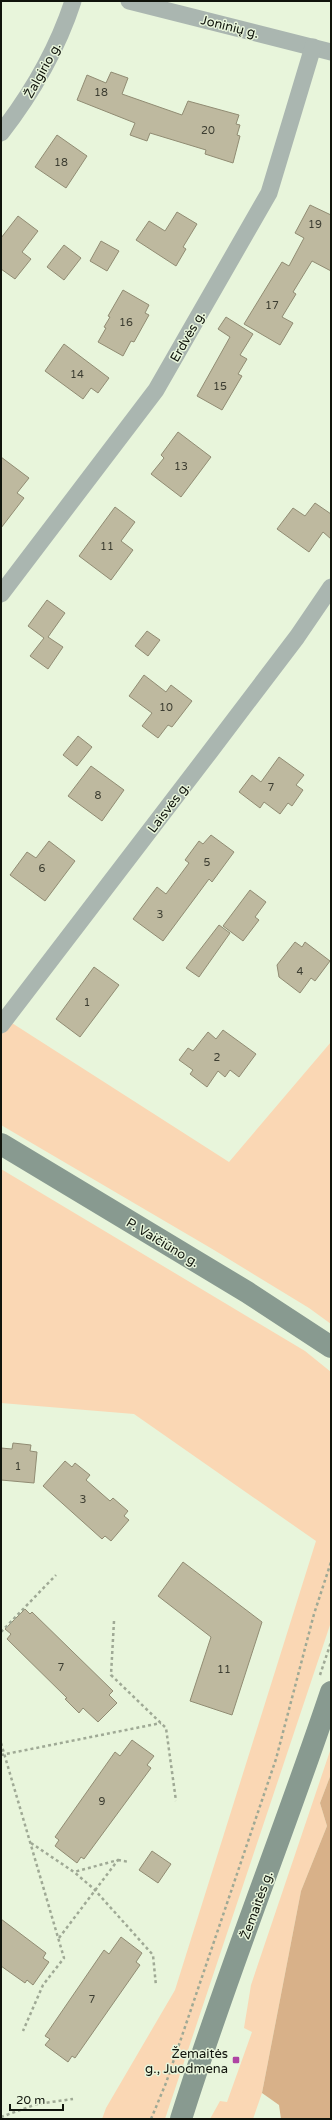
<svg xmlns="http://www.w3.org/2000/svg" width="332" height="2120" viewBox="0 0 332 2120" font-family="'Varela Round',sans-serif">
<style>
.green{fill:#fad7b4}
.forest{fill:#d8b189}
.building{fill:#beb99f;stroke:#918c73}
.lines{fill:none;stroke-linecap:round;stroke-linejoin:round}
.path{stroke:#9fa995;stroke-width:2.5;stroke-dasharray:3 3;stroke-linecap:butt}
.street{stroke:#aab6b0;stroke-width:17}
.secondary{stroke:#889a90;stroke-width:22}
.poi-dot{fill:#af43a3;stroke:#e8f5db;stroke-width:1.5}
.labels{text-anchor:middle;stroke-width:3;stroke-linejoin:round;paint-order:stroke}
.number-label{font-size:11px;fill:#3c3d31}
.street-label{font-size:13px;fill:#10140c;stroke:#e8f5db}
.poi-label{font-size:13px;fill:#10140c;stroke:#e8f5db;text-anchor:end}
</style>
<rect width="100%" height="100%" fill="#e8f5db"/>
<!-- green -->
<g class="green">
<polygon points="1,1016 229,1162 331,1042 331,1324 309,1308 214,1250 1,1125"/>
<polygon points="1,1169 305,1351 331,1372 331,1622 165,2119 102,2119 106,2108 175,1990 316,1541 134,1414 1,1403"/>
<polygon points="331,1748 331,1774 320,1803 327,1826 301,1891 262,2093 253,2119 210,2119 220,2101 227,2102 252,2032 244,2028 251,1985"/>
</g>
<!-- forest -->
<polygon class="forest" points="331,1774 331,2119 281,2119 279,2105 262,2093 301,1891 327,1826 320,1803"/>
<!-- building -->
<g class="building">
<polygon points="111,72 128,78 122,94 182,115 188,101 239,115 236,124 240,125 237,135 240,136 233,163 205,154 206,150 150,133 147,141 130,135 135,123 77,100 87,75 106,83"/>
<polygon points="57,135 87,156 66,188 35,167"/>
<polygon points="310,205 331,215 331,271 312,261 293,292 296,294 282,317 293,323 280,345 244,324 282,262 289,266 304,238 295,233"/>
<polygon points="177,212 197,224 183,247 186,249 176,266 136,240 149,221 165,231"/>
<polygon points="18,216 38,231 22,252 31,259 15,279 1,269 1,238"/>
<polygon points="101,241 119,251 107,271 90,261"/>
<polygon points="64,245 81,258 64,280 47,267"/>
<polygon points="123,290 149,305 145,313 149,315 134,342 131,341 123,356 98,342 106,328 104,327 110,317 108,316"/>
<polygon points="226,317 253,334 240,355 247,359 238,374 242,376 222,410 197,396 230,337 218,329"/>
<polygon points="64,344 109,378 98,393 91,388 83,399 45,371"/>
<polygon points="178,432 211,457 181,497 151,474 164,458 161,455"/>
<polygon points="1,457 29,478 17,493 24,498 1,528"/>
<polygon points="315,503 331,514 331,539 323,532 309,552 277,529 293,508 305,516"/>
<polygon points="115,507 135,522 121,541 133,550 111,580 79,556"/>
<polygon points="47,600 65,613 48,637 63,647 48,669 30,656 44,638 28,626"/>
<polygon points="147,631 160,640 148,656 135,646"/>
<polygon points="144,675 166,692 171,685 192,701 172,727 168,725 158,738 142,726 152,713 129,696"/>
<polygon points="78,736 92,747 77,766 63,755"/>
<polygon points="279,757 304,775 296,785 303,790 292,806 288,803 280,814 264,802 260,808 239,792 252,775 261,782"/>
<polygon points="91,766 124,790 102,821 68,796"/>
<polygon points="211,835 234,852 212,882 209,879 163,941 133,919 157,887 166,894 189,863 185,860 199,841 203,844"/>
<polygon points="49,841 75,861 45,901 10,875 27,852 36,858"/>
<polygon points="250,890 266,902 255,917 259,920 243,941 223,926"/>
<polygon points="219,925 230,933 199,977 186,968"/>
<polygon points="295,942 302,947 305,942 330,961 315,981 311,978 300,993 279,977 277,965"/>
<polygon points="94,967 119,985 80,1037 56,1019"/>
<polygon points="223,1030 256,1054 239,1077 230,1070 225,1077 218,1071 207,1087 190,1074 193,1070 179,1060 188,1048 193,1051 208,1032 216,1039"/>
<polygon points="13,1443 31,1445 30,1451 37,1452 34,1483 1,1480 1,1448 12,1449"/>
<polygon points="65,1461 72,1467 75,1463 90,1475 86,1480 110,1501 113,1498 128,1511 124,1516 129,1520 111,1541 105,1536 102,1539 43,1486"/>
<polygon points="183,1562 262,1622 232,1715 190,1701 211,1637 158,1596"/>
<polygon points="25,1609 30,1614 32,1612 113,1691 109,1695 117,1703 98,1722 83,1708 79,1713 65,1699 67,1698 7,1639 11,1634 5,1629"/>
<polygon points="132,1740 154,1756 147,1765 151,1768 84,1859 81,1857 77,1863 55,1846 59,1840 55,1837 115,1752 120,1756"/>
<polygon points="152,1851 171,1864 158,1883 139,1870"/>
<polygon points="1,1919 46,1953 43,1958 49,1962 33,1985 27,1980 25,1983 1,1966"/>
<polygon points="121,1937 142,1953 136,1962 140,1965 75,2058 72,2056 68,2062 45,2045 50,2039 45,2036 104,1950 109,1954"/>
</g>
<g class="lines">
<!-- path -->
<g class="path">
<polyline points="114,1621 111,1675 166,1728 176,1801"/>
<polyline points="1,1632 56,1575"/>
<polyline points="320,1675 331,1642"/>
<polyline points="1,1743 64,1958 43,1985 23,2031"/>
<polyline points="1,1755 161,1723"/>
<polyline points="31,1843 74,1872 94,1889 153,1955 156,1986"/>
<polyline points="118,1860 129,1862"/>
<polyline points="59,1938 118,1860 74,1872"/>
<polyline points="1,2117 37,2104 73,2099"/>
<polyline points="151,2119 166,2083 276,1759 314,1614 331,1562"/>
</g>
<!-- street -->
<g class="street">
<polyline points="129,1 331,52"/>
<path d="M1,133C32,93 57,50 73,1"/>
<polyline points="1,594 156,390 269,193 313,47"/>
<polyline points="1,1025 209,753 297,637 331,587"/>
</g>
<!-- secondary -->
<g class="secondary">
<polyline points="1,1144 247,1292 331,1347"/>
<path d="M181,2119C226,1975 283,1835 331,1692"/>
</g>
</g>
<!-- markers -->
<rect class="poi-dot" x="232" y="2056" width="8" height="8" rx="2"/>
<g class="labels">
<!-- number labels -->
<g class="number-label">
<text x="101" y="96">18</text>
<text x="208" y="134">20</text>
<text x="61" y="166">18</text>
<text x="315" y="228">19</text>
<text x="272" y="309">17</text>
<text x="126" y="326">16</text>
<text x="77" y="378">14</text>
<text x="220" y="390">15</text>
<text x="181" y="470">13</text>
<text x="107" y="550">11</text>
<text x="166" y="711">10</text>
<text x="271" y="791">7</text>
<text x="98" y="799">8</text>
<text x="207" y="866">5</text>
<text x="42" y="872">6</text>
<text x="160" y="918">3</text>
<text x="300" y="975">4</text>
<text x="87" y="1006">1</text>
<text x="217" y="1061">2</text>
<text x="18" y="1470">1</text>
<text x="83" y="1503">3</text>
<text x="61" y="1671">7</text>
<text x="224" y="1673">11</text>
<text x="102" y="1805">9</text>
<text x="92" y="2003">7</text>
</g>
<!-- street labels -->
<g class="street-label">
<text transform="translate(230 26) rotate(14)" y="5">Joninių g.</text>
<text transform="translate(42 70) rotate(-61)" y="5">Žalgirio g.</text>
<text transform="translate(187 336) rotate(-60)" y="5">Erdvės g.</text>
<text transform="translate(168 807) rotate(-53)" y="5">Laisvės g.</text>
<text transform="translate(163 1242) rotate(31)" y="5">P. Vaičiūno g.</text>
<text transform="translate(256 1905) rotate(-70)" y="5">Žemaitės g.</text>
</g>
<!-- poi labels -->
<g class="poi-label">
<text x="228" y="2058">Žemaitės<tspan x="228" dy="15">g., Juodmena</tspan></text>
</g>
</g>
<!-- border -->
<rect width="332" height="2120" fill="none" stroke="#10140c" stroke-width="4"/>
<!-- scale -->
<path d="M10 2104v6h53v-6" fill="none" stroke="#10140c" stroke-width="2"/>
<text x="16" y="2104" font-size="12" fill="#10140c" stroke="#e8f5db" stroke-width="3" paint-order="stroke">20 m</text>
</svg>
